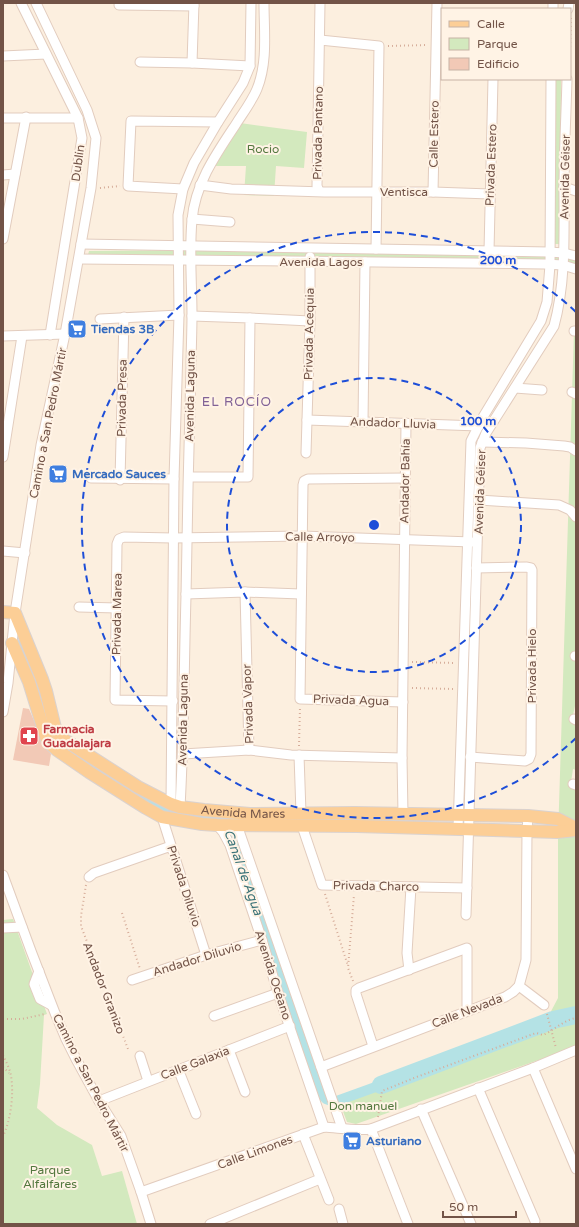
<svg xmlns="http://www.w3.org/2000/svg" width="579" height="1227" viewBox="0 0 579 1227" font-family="'Varela Round',sans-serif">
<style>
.green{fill:#d3e9be}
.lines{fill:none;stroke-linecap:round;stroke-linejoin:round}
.canal{stroke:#b4e2e5;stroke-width:10}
.river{stroke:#b4e2e5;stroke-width:18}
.building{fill:#f2c9b6}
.minor-casing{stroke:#e2ccbe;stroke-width:11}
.major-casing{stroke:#dad2cf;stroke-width:14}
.path{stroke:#d6ad9a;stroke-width:2;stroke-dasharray:1 3;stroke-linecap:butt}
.minor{stroke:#fff;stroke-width:9}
.major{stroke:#fcce96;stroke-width:12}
.ring{fill:none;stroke:#1d4ed8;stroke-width:2;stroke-dasharray:7 5}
.labels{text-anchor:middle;stroke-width:4;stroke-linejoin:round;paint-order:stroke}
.street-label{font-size:12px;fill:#725347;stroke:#fff3e5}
.park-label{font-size:12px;fill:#54783f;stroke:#fff3e5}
.shop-label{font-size:12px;font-weight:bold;fill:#366cbe;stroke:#fff3e5;text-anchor:start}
.health-label{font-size:12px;font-weight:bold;fill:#be3a42;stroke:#fff3e5;text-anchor:start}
.neighbourhood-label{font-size:13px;letter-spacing:1px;fill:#816296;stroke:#fff3e5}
.water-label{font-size:13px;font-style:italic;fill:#3b7378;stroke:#fff3e5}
.centre{fill:#1d4ed8;stroke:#fff3e5;stroke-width:2}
.ring-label{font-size:12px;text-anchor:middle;font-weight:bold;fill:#1d4ed8;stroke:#fff3e5;stroke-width:4;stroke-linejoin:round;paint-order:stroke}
</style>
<rect width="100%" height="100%" fill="#fcefdf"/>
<!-- green -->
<g class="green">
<polygon points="556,79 561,79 560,244 553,244"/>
<polygon points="240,123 307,132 304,168 276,166 274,196 244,195 246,166 213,166"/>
<polygon points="202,250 576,257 576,269 88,255 89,251"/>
<polygon points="574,331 576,331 576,705 575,706 573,715 576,717 576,770 573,769 571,782 576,784 576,1047 356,1124 347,1122 338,1098 390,1080 548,1017 558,998 558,837"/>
<polygon points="13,919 47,1014 44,1015 40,1084 37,1108 57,1125 92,1145 102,1176 122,1171 137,1224 3,1224 3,920"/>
</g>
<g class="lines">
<!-- canal -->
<g class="canal">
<polyline points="20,645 31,669 36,683 42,705"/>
<polyline points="65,749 156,806 173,812 217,819 224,821 228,825 232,833 236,843 323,1096 326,1099 334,1102 381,1085"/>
</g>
<!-- river -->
<polyline class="river" points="381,1085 553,1020 576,1015"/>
</g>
<!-- building -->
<polygon class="building" points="23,708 29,709 45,746 51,754 49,766 13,760"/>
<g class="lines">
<!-- minor casing -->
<g class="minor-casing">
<g id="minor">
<polyline points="21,3 78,118 82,138 50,335"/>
<polyline points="119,5 194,6"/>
<polyline points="553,9 553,3"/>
<polyline points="568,9 569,3"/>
<polyline points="320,40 379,46 376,249"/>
<polyline points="3,56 46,54"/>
<polyline points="140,62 192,63 250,66"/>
<polyline points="192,63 194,3"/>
<polyline points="3,118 78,118"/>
<polyline points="3,175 15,174"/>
<polyline points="200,185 231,189 324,192 433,192 490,194"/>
<polyline points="564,187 576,191"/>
<polyline points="183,189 128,186 131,121 218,122"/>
<polyline points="319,191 317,186 320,3"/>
<polyline points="433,192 437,3"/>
<polyline points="192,219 230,222"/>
<polyline points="3,239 26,117"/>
<polyline points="81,244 549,252 564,253 576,256"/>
<polyline points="489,251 493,79"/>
<path d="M79,259C234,261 389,261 544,264L563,265L576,269"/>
<polyline points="250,318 310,321"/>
<polyline points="100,319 179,315"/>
<polyline points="574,331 576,331"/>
<polyline points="3,336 65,334"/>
<polyline points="515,388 542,390"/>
<polyline points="572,392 576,394"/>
<polyline points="307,420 479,426"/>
<polyline points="363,422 365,262"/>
<polyline points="482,442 526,443 564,446 570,447 576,451"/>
<polyline points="306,453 310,321 310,257"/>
<polyline points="3,457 22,336"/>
<polyline points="189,477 248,477 250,318 192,316"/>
<polyline points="91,478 174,479"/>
<polyline points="120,480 124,317"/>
<polyline points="479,500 559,505 570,510 576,517"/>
<polyline points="3,551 25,553"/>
<polyline points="245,592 249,750"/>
<polyline points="186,594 245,592 301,594"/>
<polyline points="79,607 117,608"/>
<polyline points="575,656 576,656"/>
<polyline points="173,701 115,700 117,544 119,539 124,537 173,538 302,536 472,542"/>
<polyline points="403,702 300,699 303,485 304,481 308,479 405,478"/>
<polyline points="3,712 8,683 15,613 41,445 65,334 91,188 96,138 87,110 36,3"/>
<polyline points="574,719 576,720"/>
<polyline points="183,754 249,750 291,755 402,758"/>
<polyline points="299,755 301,813"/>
<polyline points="470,757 525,761 529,759 531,754 532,570 531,568 526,567 476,568"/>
<polyline points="573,784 576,785"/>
<polyline points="171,804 174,479 179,315 178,215 183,189 194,163 218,122 243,83 250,66 251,3"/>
<path d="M180,807C184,737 184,666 186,596C187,520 189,445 191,369C191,351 192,333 192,315C192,284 189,252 192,220C195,184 216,154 236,124C243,113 252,101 257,89C268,62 264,31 264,3"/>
<polyline points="403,814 402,758 406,423"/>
<polyline points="162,817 206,955"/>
<polyline points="217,825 223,832 230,845 262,940 278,993 324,1127"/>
<polyline points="237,825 342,1128"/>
<polyline points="302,826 322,885 467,888"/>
<polyline points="458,829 471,441 483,417 541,321 547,302 550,265 551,79"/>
<polyline points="3,875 31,951 55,1013 66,1039 76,1059 99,1101 121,1136 141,1192 151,1224"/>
<polyline points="89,877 94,873 171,846"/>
<path d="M466,915L480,448L486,433L554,326C566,282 564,235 564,189C564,153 566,116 567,79"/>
<polyline points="3,928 22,927"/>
<polyline points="409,970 407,953 411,887"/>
<polyline points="39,971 34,984 40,999 51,1005"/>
<polyline points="132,980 206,955 262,940"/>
<polyline points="519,986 544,1005"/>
<polyline points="214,1016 278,993"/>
<polyline points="373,1046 356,994 356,990 359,988 467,948 467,1011"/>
<polyline points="229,1050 245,1092"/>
<polyline points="140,1056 148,1081"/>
<polyline points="321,1067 505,997 513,992 519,986 526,960 527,831 528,816"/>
<polyline points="533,1068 576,1169"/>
<polyline points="178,1069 196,1114"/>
<polyline points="478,1088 535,1221"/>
<polyline points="99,1101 290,1026"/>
<polyline points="421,1109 471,1224"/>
<polyline points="371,1129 408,1224"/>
<polyline points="303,1134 329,1200"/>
<path d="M141,1192L324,1127C340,1128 356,1131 371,1129L533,1068L576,1050"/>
<polyline points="339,1209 343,1224"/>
<polyline points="210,1224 320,1179"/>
</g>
</g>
<!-- major casing -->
<g class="major-casing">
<g id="major">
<path id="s1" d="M3,612L15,613L42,679L46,691L55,728L60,737L138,787L171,804L180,807L204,810L250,814L355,813L528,816L558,819L576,828"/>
<polyline points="12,643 29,682 46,737 49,743 57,750 89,772 146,808 162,817 202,824 217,825 357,826 557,832 576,830"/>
</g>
</g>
<!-- path -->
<g class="path">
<polyline points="388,46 428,45"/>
<polyline points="570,51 571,16"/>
<polyline points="100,188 120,186"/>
<polyline points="412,662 456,663"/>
<polyline points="412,688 454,689"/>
<polyline points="299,746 300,707"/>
<polyline points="86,885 81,916 81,926 128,1049"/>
<polyline points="325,894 348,966"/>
<polyline points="122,913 140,969"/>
<polyline points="353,981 348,968 354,895"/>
<polyline points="547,1014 556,1048"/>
<polyline points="3,1019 22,1019 45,1014"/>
<path d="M3,1055C6,1062 10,1069 11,1076C14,1093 11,1120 3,1136"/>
<polyline points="3,1067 9,1073"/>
<path d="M378,1117L382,1091L414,1078L536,1033L543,1035C554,1030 564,1020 576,1018"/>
</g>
<!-- minor -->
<use href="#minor" class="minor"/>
<!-- major -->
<use href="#major" class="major"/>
</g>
<!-- distance rings -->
<g class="ring">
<circle cx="374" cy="525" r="147"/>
<path d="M576 738A293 293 0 1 1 576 312"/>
</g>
<!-- icons -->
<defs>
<g id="supermarket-square" transform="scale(1)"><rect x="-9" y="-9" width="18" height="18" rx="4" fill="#3f7fe0" stroke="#fff3e5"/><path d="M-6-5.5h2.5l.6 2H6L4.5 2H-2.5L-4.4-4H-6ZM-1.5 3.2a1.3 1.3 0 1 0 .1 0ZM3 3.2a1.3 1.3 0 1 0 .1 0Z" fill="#fff"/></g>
<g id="pharmacy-square" transform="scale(1)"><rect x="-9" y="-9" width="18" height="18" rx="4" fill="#e0444e" stroke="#fff3e5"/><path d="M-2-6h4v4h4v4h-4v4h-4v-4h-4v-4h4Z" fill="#fff"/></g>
</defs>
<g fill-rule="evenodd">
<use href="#supermarket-square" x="77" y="329"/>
<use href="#supermarket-square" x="58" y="474"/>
<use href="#pharmacy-square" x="29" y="736"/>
<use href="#supermarket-square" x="352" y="1141"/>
</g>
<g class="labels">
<!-- street labels -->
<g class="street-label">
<text transform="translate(318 133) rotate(-89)" y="4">Privada Pantano</text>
<text transform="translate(434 134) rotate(-89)" y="4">Calle Estero</text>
<text transform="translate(78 163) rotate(-82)" y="4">Dublín</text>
<text transform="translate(491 165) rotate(-88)" y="4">Privada Estero</text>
<text transform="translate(565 177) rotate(-89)" y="4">Avenida Géiser</text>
<text x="404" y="196">Ventisca</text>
<text x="321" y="266">Avenida Lagos</text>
<text transform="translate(309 334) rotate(-89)" y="4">Privada Acequia</text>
<text transform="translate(190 396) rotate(-89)" y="4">Avenida Laguna</text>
<text transform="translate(122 398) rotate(-89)" y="4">Privada Presa</text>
<text transform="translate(48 423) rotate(-79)" y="4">Camino a San Pedro Mártir</text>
<text transform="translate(393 423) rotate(2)" y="4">Andador Lluvia</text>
<text transform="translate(405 481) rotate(-89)" y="4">Andador Bahía</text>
<text transform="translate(480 492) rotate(-88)" y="4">Avenida Géiser</text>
<text transform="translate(320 537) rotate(1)" y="4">Calle Arroyo</text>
<text transform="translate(117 614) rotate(-89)" y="4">Privada Marea</text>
<text transform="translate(532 666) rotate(-90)" y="4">Privada Hielo</text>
<text transform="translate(351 700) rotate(2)" y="4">Privada Agua</text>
<text transform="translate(248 704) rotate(-92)" y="4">Privada Vapor</text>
<text transform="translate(183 720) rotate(-89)" y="4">Avenida Laguna</text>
<text dy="4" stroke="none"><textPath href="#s1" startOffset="347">Avenida Mares</textPath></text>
<text transform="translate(184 886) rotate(72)" y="4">Privada Diluvio</text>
<text transform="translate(376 886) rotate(1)" y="4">Privada Charco</text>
<text transform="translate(197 959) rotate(-17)" y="4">Andador Diluvio</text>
<text transform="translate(273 975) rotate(72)" y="4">Avenida Océano</text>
<text transform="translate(104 988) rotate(69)" y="4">Andador Granizo</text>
<text transform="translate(467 1011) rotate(-21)" y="4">Calle Nevada</text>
<text transform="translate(195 1063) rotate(-21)" y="4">Calle Galaxia</text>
<text transform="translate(91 1083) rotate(63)" y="4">Camino a San Pedro Mártir</text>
<text transform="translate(255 1152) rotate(-20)" y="4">Calle Limones</text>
</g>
<!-- park labels -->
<g class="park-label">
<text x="263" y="153">Rocio</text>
<text x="363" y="1110">Don manuel</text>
<text x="50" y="1174">Parque<tspan x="50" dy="14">Alfalfares</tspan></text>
</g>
<!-- shop labels -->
<g class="shop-label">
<text x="91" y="333">Tiendas 3B</text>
<text x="72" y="478">Mercado Sauces</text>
<text x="366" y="1145">Asturiano</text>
</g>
<!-- health labels -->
<g class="health-label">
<text x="43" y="733">Farmacia<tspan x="43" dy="14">Guadalajara</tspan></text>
</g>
<!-- neighbourhood labels -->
<g class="neighbourhood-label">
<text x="237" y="406">EL ROCÍO</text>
</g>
<!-- water labels -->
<g class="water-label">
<text transform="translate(244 872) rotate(70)" y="5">Canal de Agua</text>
</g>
</g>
<circle cx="374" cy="525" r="6" class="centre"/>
<g class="ring-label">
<text x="498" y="264">200 m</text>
<text x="478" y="425">100 m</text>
</g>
<!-- border -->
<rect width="579" height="1227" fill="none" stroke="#725347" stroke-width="8"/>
<!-- legend -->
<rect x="441" y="8" width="130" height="72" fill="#fff3e5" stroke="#c7b3a6"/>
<rect x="449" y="21" width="20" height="6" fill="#fcce96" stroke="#c7b3a6"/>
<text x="477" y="28" font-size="12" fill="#725347">Calle</text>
<rect x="449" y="38" width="20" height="12" fill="#d3e9be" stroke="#c7b3a6"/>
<text x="477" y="48" font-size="12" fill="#725347">Parque</text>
<rect x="449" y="58" width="20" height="12" fill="#f2c9b6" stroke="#c7b3a6"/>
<text x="477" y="68" font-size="12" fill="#725347">Edificio</text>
<!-- scale -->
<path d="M443 1211v6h73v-6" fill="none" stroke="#725347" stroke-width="2"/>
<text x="449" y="1211" font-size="12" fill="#725347" stroke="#fff3e5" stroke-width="3" paint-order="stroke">50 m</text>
</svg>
